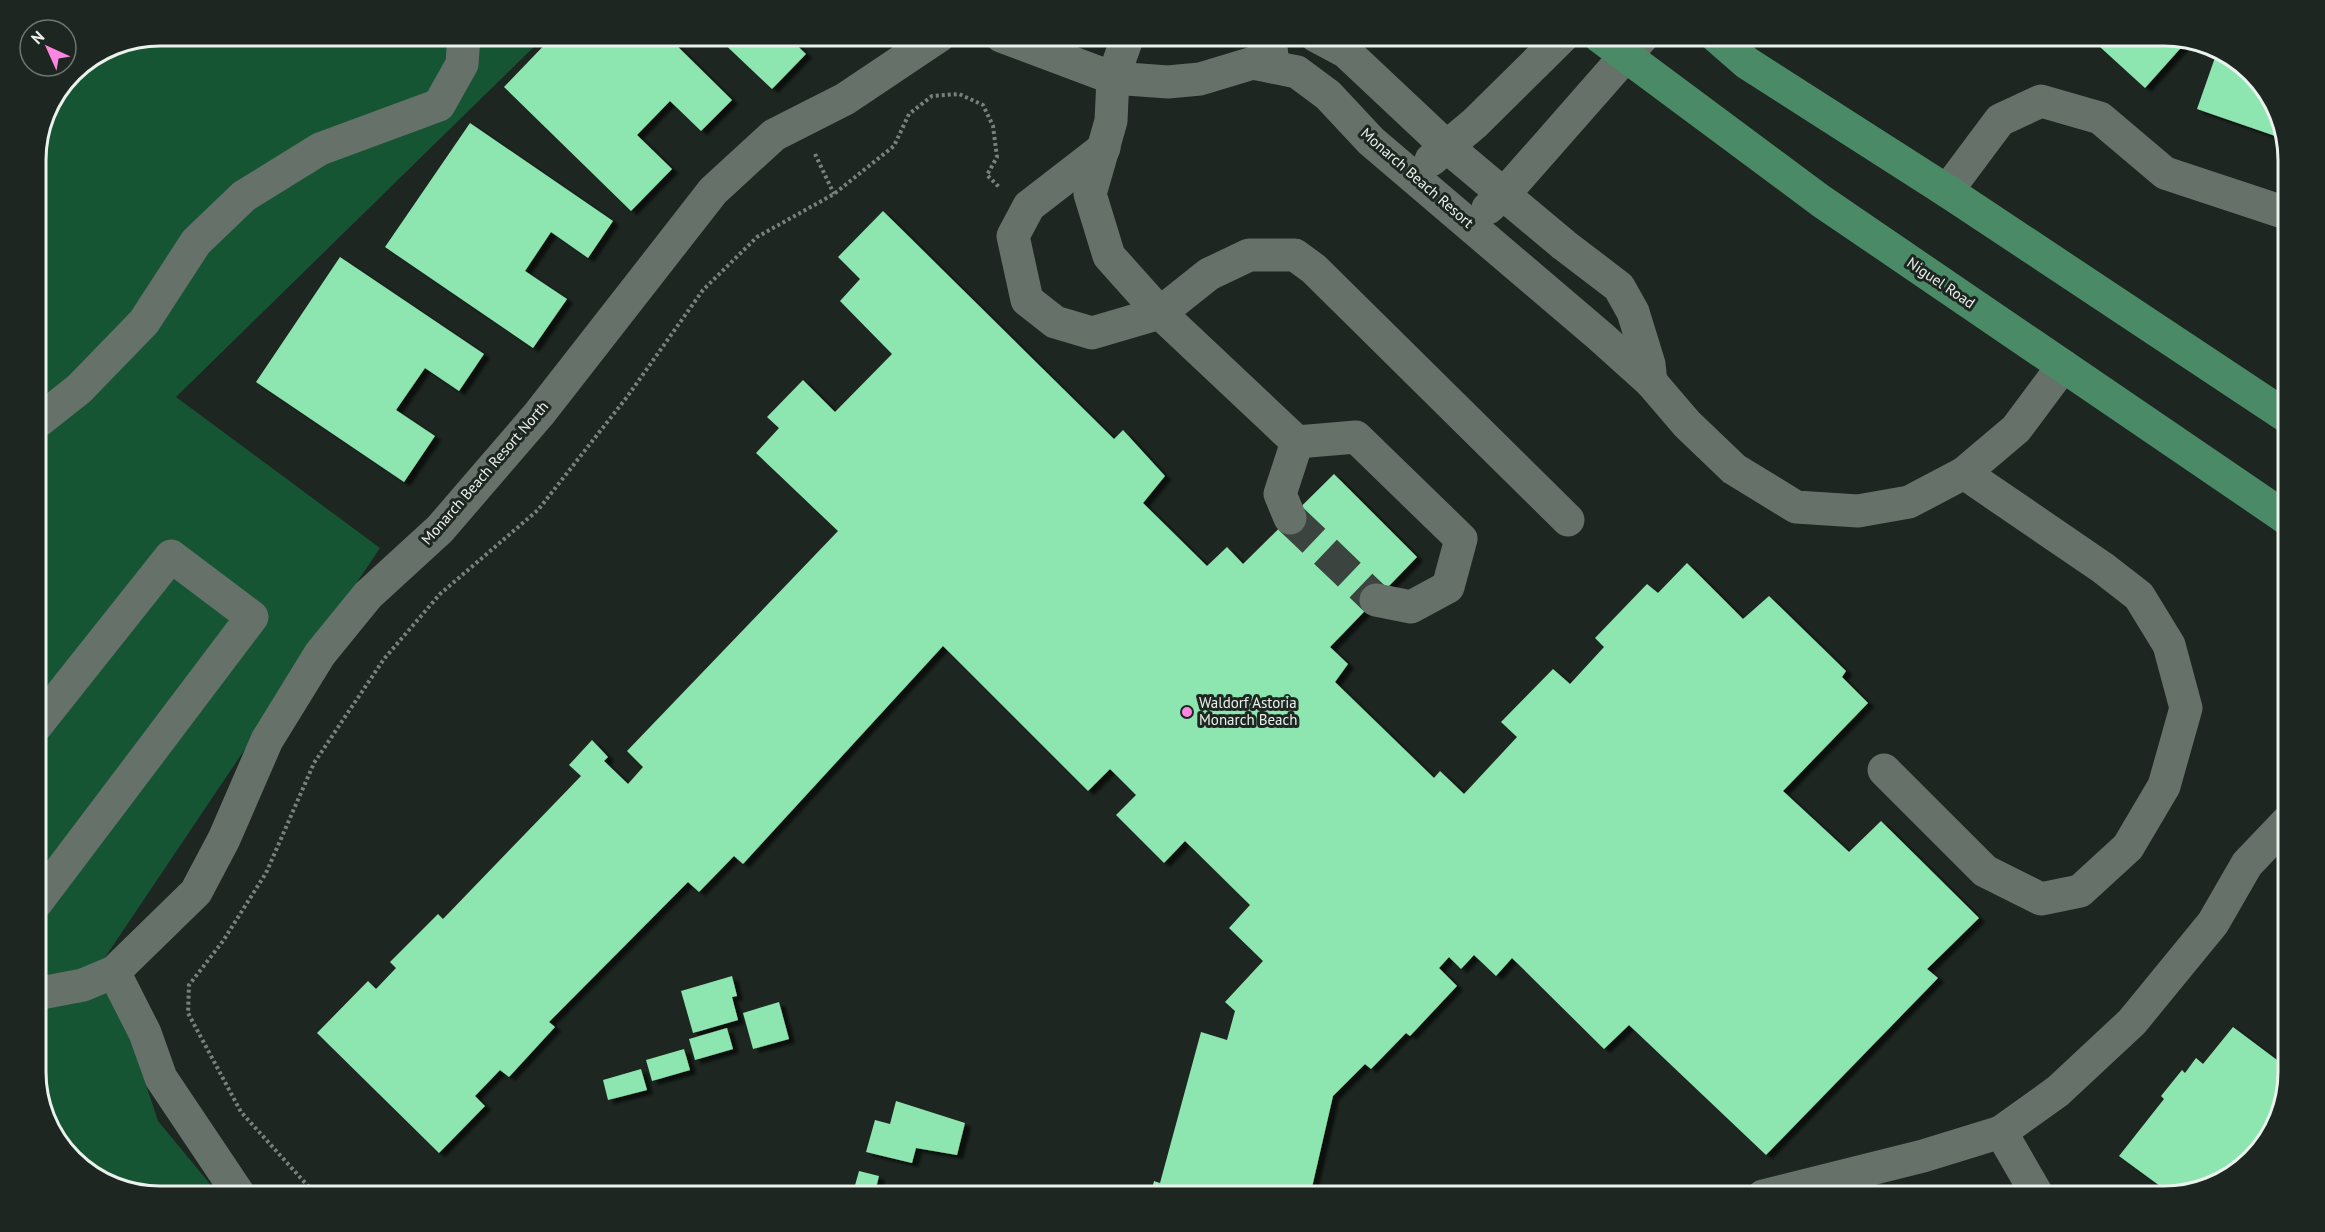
<svg xmlns="http://www.w3.org/2000/svg" width="2325" height="1232" viewBox="0 0 2325 1232" font-family="'PT Sans',sans-serif">
<style>
.green{fill:#165534}
.building{fill:#8de5af;filter:url(#shadow)}
.lines{fill:none;stroke-linecap:round;stroke-linejoin:round}
.minor-tunnel{stroke:#3c443f;stroke-width:33;stroke-dasharray:33 16;stroke-linecap:butt}
.path{stroke:#79807b;stroke-width:4;stroke-dasharray:3 3;stroke-linecap:butt}
.minor{stroke:#66716a;stroke-width:33}
.major{stroke:#4a8a67;stroke-width:33}
.poi-dot{fill:#fd86e3;stroke:#1d2620;stroke-width:2}
.labels{text-anchor:middle;stroke-width:6;stroke-linejoin:round;paint-order:stroke}
.street-label{font-size:15px;fill:#ebf1ec;stroke:#1d2620}
.poi-label{font-size:15px;fill:#ebf1ec;stroke:#1d2620;text-anchor:start}
.rim{fill:none;stroke:#ebf1ec;stroke-width:3}
</style>
<defs>
<filter id="shadow"><feDropShadow dx="6" dy="4" stdDeviation="1.5" flood-color="#0009"/></filter>
</defs>
<rect width="100%" height="100%" fill="#1d2620"/>
<!-- green -->
<polygon class="green" points="160,36 545,36 176,397 380,548 104,959 158,1121 220,1196 160,1196 105,1183 57,1140 36,1080 36,153 46,112 73,72 113,45"/>
<!-- building -->
<g class="building">
<polygon points="553,36 667,36 732,100 701,131 670,101 637,135 672,169 631,211 504,87"/>
<polygon points="716,36 787,36 806,54 772,89"/>
<polygon points="2088,36 2165,36 2187,41 2145,88"/>
<polygon points="2218,49 2268,92 2284,139 2197,109"/>
<polygon points="470,123 613,221 588,258 551,232 525,271 567,299 533,348 385,247"/>
<polygon points="883,211 1114,439 1123,430 1165,476 1143,503 1207,566 1227,547 1243,564 1334,474 1417,557 1330,647 1348,664 1335,682 1434,778 1440,771 1464,794 1517,737 1501,722 1553,669 1570,684 1604,647 1595,638 1647,584 1658,593 1687,563 1743,619 1769,596 1846,671 1842,677 1868,703 1783,791 1849,852 1881,821 1979,918 1927,969 1938,978 1766,1155 1629,1025 1604,1049 1512,958 1496,976 1474,955 1461,969 1449,957 1439,968 1457,986 1410,1036 1406,1033 1371,1069 1365,1064 1333,1096 1310,1196 1150,1196 1154,1181 1160,1183 1201,1032 1227,1040 1235,1011 1225,1002 1263,961 1229,928 1250,905 1185,841 1164,863 1116,815 1136,795 1110,769 1088,791 943,646 743,864 734,856 699,892 688,882 549,1022 555,1027 509,1077 500,1070 475,1096 485,1106 439,1153 317,1033 368,981 376,989 396,968 390,962 438,914 443,919 581,776 569,765 592,740 608,757 604,761 628,784 643,767 627,751 838,531 756,453 779,428 767,417 803,380 835,412 892,354 840,301 860,279 838,257"/>
<polygon points="340,257 484,354 459,391 425,368 396,410 435,436 404,482 256,382"/>
<polygon points="732,976 737,996 732,997 738,1020 693,1033 681,991"/>
<polygon points="779,1002 789,1039 753,1049 743,1013"/>
<polygon points="2233,1027 2289,1069 2285,1088 2279,1096 2283,1099 2276,1127 2227,1179 2171,1194 2119,1156 2164,1099 2161,1096 2182,1070 2185,1073 2196,1058 2203,1064"/>
<polygon points="727,1028 733,1049 695,1060 689,1039"/>
<polygon points="684,1049 690,1070 652,1081 646,1060"/>
<polygon points="641,1069 647,1090 608,1100 603,1080"/>
<polygon points="896,1101 965,1123 957,1155 916,1148 912,1163 866,1152 875,1120 890,1124"/>
<polygon points="859,1171 879,1176 874,1196 852,1196"/>
</g>
<g class="lines">
<!-- minor-tunnel -->
<polyline class="minor-tunnel" points="1290,518 1376,600"/>
<!-- path -->
<g class="path">
<polyline points="815,154 834,194"/>
<polyline points="317,1196 241,1112 188,1013 189,985 223,941 266,873 314,763 384,659 440,594 538,510 627,397 703,290 757,237 834,194 894,146 909,114 932,96 959,94 983,105 993,126 997,157 987,175 1000,188"/>
</g>
<!-- minor -->
<g class="minor">
<polyline points="1001,36 1113,78 1168,82 1200,79 1253,63 1297,72 1328,95 1371,141 1601,337 1651,382 1687,424 1734,469 1796,507 1858,511 1909,502 1964,473 2016,429 2063,366"/>
<polyline points="1128,36 1113,78 1111,121 1090,194 1109,256 1160,313 1297,442 1356,437 1461,539 1448,587 1411,607 1376,600"/>
<polyline points="1270,36 1273,67"/>
<polyline points="1316,36 1346,52 1446,146 1564,245 1619,287 1633,312 1649,364 1651,382"/>
<polyline points="1104,148 1029,206 1013,236 1027,300 1055,322 1092,333 1160,313 1209,274 1249,255 1295,255 1314,269 1568,520"/>
<polyline points="1431,160 1475,123 1563,36"/>
<polyline points="1947,191 2000,120 2041,101 2100,118 2165,173 2289,214"/>
<polyline points="1488,208 1505,193 1643,36"/>
<polyline points="36,423 79,389 144,322 196,242 244,196 320,149 439,105 462,64 464,36"/>
<polyline points="1290,518 1280,494 1297,442"/>
<polyline points="36,726 171,556 252,617 36,903"/>
<polyline points="1884,770 1985,871 2041,899 2080,891 2128,847 2164,786 2186,708 2169,645 2139,596 2103,568 1964,473"/>
<polyline points="114,972 145,1033 161,1078 240,1196"/>
<polyline points="36,994 83,985 114,972 196,892 224,839 267,740 320,654 368,595 440,529 539,414 713,191 774,135 845,99 939,36"/>
<polyline points="2001,1132 2038,1196"/>
<polyline points="1763,1196 1923,1156 2001,1132 2058,1091 2132,1022 2213,923 2247,864 2289,820"/>
</g>
<!-- major -->
<g class="major">
<polyline points="1599,36 1821,201 2289,520"/>
<polyline points="1716,36 1747,63 1947,191 2289,418"/>
</g>
</g>
<!-- markers -->
<circle class="poi-dot" cx="1187" cy="712" r="6"/>
<g class="labels">
<!-- street labels -->
<g class="street-label">
<text transform="translate(1417 178) rotate(41)" y="5">Monarch Beach Resort</text>
<text transform="translate(1941 283) rotate(34)" y="5">Niguel Road</text>
<text transform="translate(485 473) rotate(-49)" y="5">Monarch Beach Resort North</text>
</g>
<!-- poi labels -->
<g class="poi-label">
<text x="1199" y="708">Waldorf Astoria<tspan x="1199" dy="17">Monarch Beach</tspan></text>
</g>
</g>
<!-- crop -->
<path d="M0 0H2325V1232H0ZM160 46H2164A114 114 0 0 1 2278 160V1072A114 114 0 0 1 2164 1186H160A114 114 0 0 1 46 1072V160A114 114 0 0 1 160 46Z" fill="#1d2620" fill-rule="evenodd"/>
<path class="rim" d="M160 46H2164A114 114 0 0 1 2278 160V1072A114 114 0 0 1 2164 1186H160A114 114 0 0 1 46 1072V160A114 114 0 0 1 160 46Z"/>
<!-- north arrow -->
<g transform="translate(48 48) rotate(315)"><circle r="28" fill="#1d2620" stroke="#6f7772" stroke-width="1.5"/>
<path d="M0-4.5L10 22L0 15L-10 22Z" fill="#fd86e3"/>
<text y="-9" font-size="16" font-weight="bold" text-anchor="middle" fill="#ebf1ec">N</text>
</g>
</svg>
